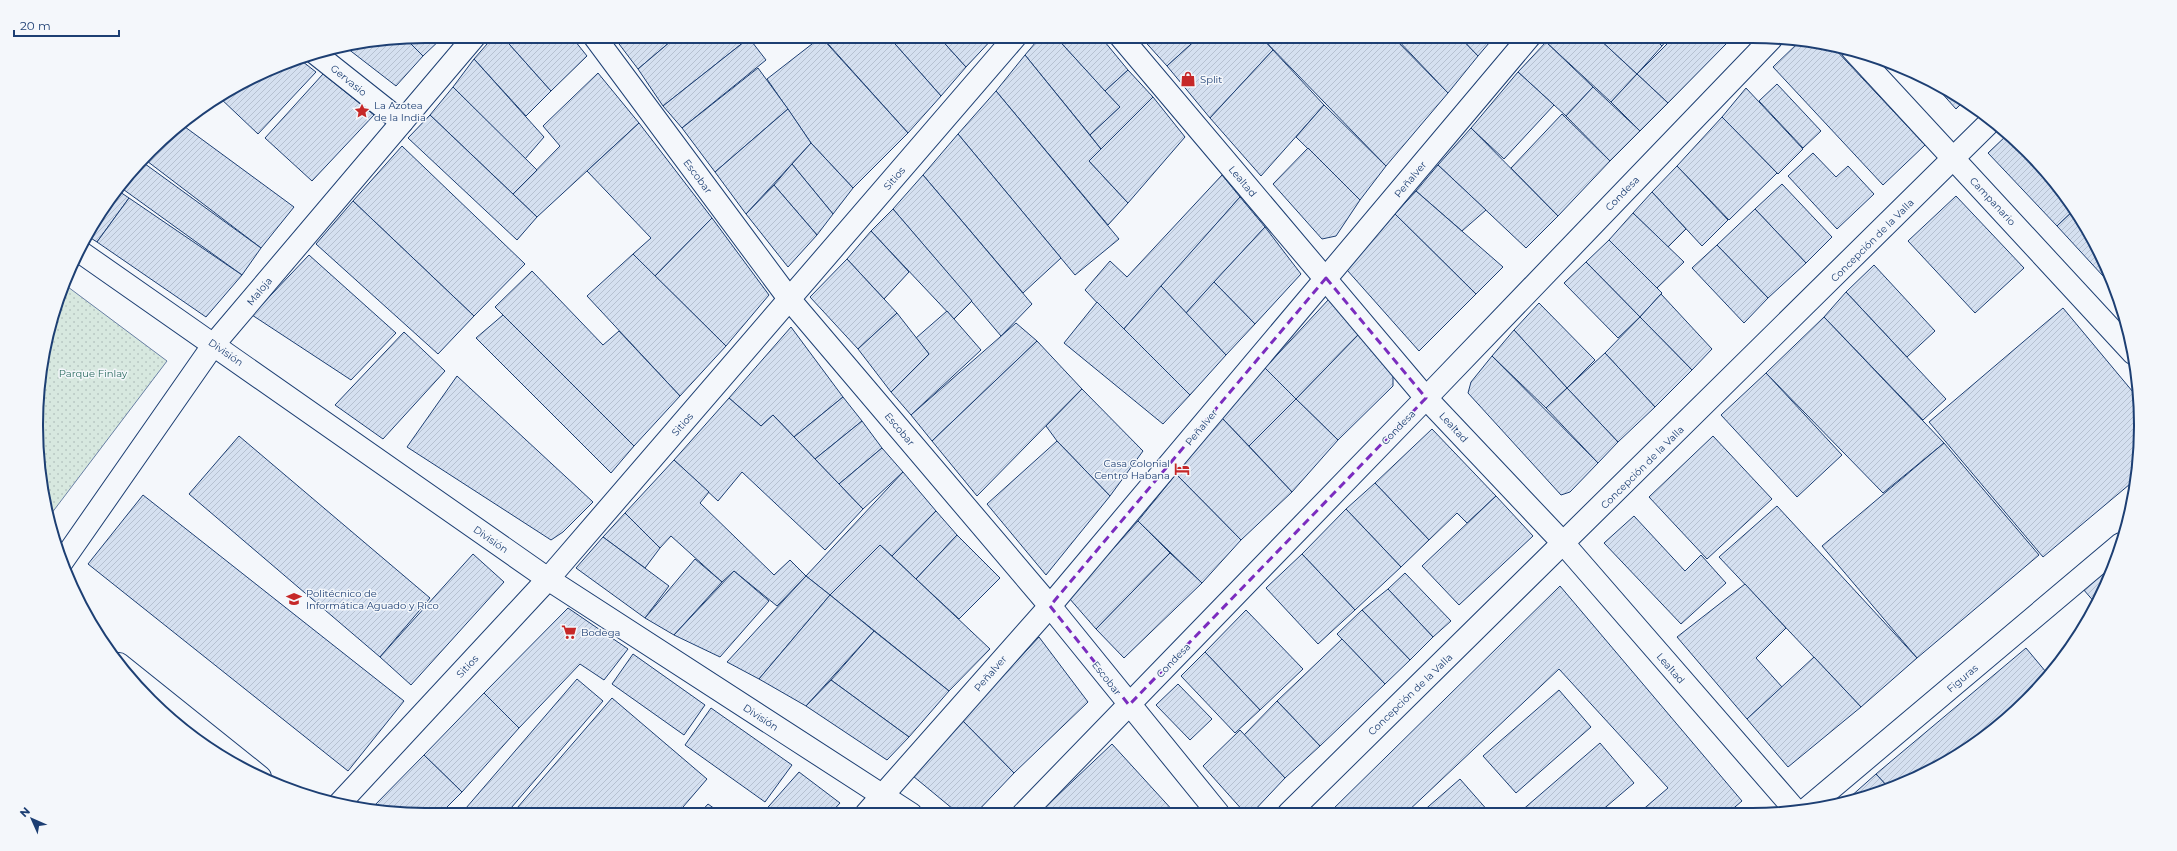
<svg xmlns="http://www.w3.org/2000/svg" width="2177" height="851" viewBox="0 0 2177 851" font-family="Montserrat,sans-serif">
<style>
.park{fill:url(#park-dots);stroke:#687fa3}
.building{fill:url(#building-hatch);stroke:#1d3f73}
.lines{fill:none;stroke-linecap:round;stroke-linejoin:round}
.minor-casing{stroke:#1d3f73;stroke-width:24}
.secondary-casing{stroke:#1d3f73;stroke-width:24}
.minor{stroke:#f4f7fb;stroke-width:22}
.secondary{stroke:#f4f7fb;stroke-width:22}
.marked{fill:none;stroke:#7b2cbf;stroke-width:3;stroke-dasharray:8 5;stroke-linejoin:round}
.labels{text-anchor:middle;stroke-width:3;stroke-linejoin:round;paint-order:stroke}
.poi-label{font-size:10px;fill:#1d3f73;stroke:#f4f7fb;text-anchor:start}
.street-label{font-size:10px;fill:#1d3f73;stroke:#f4f7fb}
.park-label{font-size:10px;fill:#2c6c60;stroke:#f4f7fb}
.rim{fill:none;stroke:#1d3f73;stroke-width:2}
</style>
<defs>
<pattern id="park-dots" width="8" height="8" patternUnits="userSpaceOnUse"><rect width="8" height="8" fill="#d7e8df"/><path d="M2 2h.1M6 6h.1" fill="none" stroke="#b8c8c3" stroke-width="1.8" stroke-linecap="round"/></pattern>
<pattern id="building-hatch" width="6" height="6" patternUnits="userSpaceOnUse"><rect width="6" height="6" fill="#d5e0f0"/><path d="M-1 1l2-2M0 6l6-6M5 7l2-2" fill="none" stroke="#b6c1d1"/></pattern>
</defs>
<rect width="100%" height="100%" fill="#f4f7fb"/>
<!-- park -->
<path class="park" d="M64,284L167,361L48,518C28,451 35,348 64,284Z"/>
<!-- building -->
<g class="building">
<polygon points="426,36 444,36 423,56 404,38"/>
<polygon points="494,36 502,36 551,91 526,116 474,59"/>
<polygon points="502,36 571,36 587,56 551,91"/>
<polygon points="613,36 677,36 638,69"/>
<polygon points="677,36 747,36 749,38 663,106 638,69"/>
<polygon points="888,36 938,36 966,67 941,96"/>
<polygon points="888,36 941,96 908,133 821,36"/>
<polygon points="938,36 995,36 966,67"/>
<polygon points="1041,36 1055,36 1120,107 1090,135 1025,55"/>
<polygon points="1055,36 1100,36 1128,70 1105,91"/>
<polygon points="1140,36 1200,36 1167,66"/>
<polygon points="1200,36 1260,36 1273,50 1210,118 1167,66"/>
<polygon points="1266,36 1392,36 1448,93 1386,166 1263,39"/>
<polygon points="1394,36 1459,36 1478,56 1448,93"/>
<polygon points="1459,36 1495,36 1478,56"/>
<polygon points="1552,36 1596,36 1637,74 1611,102 1546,42"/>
<polygon points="1596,36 1652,36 1662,46 1637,74"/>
<polygon points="1652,36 1670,36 1662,46"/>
<polygon points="1675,36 1718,36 1726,44 1668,103 1637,74"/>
<polygon points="1718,36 1733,36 1726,44"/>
<polygon points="821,37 908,133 853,188 811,143 767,79"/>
<polygon points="405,38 423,56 396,86 343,45"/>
<polygon points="749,38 766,60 682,128 663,106"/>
<polygon points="1546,42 1593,87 1566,116 1518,72"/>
<polygon points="1799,42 1833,47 1925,145 1883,185 1773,67"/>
<polygon points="1273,50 1324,105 1261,176 1210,118"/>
<polygon points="1025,55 1101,149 1089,161 1128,203 1108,225 996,91"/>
<polygon points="298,58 316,72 258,134 219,97 231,88"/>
<polygon points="474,59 544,137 525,159 453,87"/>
<polygon points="758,68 788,109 715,172 682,128"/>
<polygon points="1128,70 1153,97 1101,149 1090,135 1120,107 1105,91"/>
<polygon points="1518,72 1554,105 1504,159 1471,128"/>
<polygon points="598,73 639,123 537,217 513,194 560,146 543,126"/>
<polygon points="323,74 374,115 312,181 265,138"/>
<polygon points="1637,74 1668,103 1640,131 1611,102"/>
<polygon points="1930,80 1964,101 1956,109"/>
<polygon points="1777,84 1821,131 1803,148 1759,101"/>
<polygon points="453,87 537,170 513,194 430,115"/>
<polygon points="1593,87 1640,131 1610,161 1566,116"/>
<polygon points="1746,88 1803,149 1778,174 1722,117"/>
<polygon points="996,91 1119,239 1075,275 958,134"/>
<polygon points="1153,97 1185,137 1128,203 1089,161"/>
<polygon points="1324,105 1386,166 1360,200 1296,137"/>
<polygon points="788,109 811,143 746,214 715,172"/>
<polygon points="1562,114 1610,161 1558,216 1511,168"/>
<polygon points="430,115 537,217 517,240 408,138"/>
<polygon points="1722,117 1777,173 1729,220 1677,166"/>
<polygon points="639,123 712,218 655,276 633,254 651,238 587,171"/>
<polygon points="181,124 294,207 261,248 143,158 169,133"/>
<polygon points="1471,128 1558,216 1526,248 1438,165"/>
<polygon points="958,134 1061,258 1023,293 923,175"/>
<polygon points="2008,134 2044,169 2074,210 2057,226 1988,153"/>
<polygon points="811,143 853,188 833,214 792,164"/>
<polygon points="402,146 525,264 474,316 353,201"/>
<polygon points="1308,148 1360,200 1336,236 1322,239 1273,184"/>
<polygon points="1813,153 1836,177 1848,166 1874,194 1837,229 1788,176"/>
<polygon points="141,161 261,248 242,275 120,187"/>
<polygon points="792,164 833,214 817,235 774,185"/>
<polygon points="1438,165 1486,210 1462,231 1416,191"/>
<polygon points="1677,166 1728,220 1702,246 1652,192"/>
<polygon points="923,175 1032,304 1001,336 893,209"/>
<polygon points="1222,175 1240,197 1123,330 1085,290 1110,261 1127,277"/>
<polygon points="1782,184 1832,237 1806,263 1755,209"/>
<polygon points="774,185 817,235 788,267 746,214"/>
<polygon points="117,190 129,198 97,242 86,235"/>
<polygon points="1416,191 1503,267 1476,294 1395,214"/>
<polygon points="1652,192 1686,229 1668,247 1633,213"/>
<polygon points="1956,196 2024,268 1975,313 1908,241"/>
<polygon points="1240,197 1265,227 1186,313 1161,286"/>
<polygon points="129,198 242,275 206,317 97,242"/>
<polygon points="353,201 474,316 438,354 316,244"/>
<polygon points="893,209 972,301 954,319 871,231"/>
<polygon points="1755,209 1806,263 1768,298 1717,245"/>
<polygon points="2074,210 2089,231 2108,272 2103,276 2057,226"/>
<polygon points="1633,213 1684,262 1657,288 1609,240"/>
<polygon points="1395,214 1476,294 1419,351 1347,270"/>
<polygon points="712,218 769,295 726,346 655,276"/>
<polygon points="1265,227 1301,274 1255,324 1214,282"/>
<polygon points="871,231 909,272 884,299 847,259"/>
<polygon points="1609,240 1662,293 1640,317 1586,262"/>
<polygon points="1717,245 1768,298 1744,323 1692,268"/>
<polygon points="633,254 726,346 680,396 587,296"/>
<polygon points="309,255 396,333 351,380 252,315"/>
<polygon points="847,259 897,313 858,349 810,297"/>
<polygon points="1586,262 1640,317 1618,338 1564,283"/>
<polygon points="1874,265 1935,331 1907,357 1846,292"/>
<polygon points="532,271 603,345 619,331 680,396 634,446 495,307"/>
<polygon points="2108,272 2114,287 2103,276"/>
<polygon points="1214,282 1255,324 1226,355 1186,313"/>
<polygon points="1161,286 1226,355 1190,395 1123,330"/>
<polygon points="1846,292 1946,399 1923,420 1824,317"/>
<polygon points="1661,294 1712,349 1692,370 1640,317"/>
<polygon points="1329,299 1360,333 1296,399 1265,368"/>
<polygon points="1097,302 1190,395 1163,424 1064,343"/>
<polygon points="1539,303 1595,360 1567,388 1514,330"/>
<polygon points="2063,308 2138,398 2140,451 2136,479 2043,557 1929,422"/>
<polygon points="947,311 981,350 911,415 891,392 929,354 916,338"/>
<polygon points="897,313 929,354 891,392 858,349"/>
<polygon points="503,315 634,446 611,473 476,338"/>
<polygon points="1640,317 1692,370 1655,407 1605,353"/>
<polygon points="1824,317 1944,443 1883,493 1766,373"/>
<polygon points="1016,323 1037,341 932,441 911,415"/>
<polygon points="791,327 843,397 794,437 773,415 761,426 729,398"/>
<polygon points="1514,330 1567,388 1546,408 1492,356"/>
<polygon points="404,332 445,371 383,439 335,405"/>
<polygon points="1360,333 1393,372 1393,386 1338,440 1296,399"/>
<polygon points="1037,341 1082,389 977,496 932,441"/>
<polygon points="1605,353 1655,407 1618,442 1567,388"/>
<polygon points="1492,356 1598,463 1570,492 1561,495 1468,393 1471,382"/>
<polygon points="1265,368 1296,399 1249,446 1222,418"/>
<polygon points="1766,373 1842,455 1797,497 1721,415"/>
<polygon points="457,376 593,502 563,532 551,540 407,447"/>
<polygon points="1567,388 1618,442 1598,463 1546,408"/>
<polygon points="1082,389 1143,451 1110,496 1057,441 1046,426"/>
<polygon points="843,397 862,421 815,459 794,437"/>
<polygon points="729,398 761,426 773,415 863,509 825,550 742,472 718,501 674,460"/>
<polygon points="1296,399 1338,440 1292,492 1249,446"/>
<polygon points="1222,418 1292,492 1241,540 1176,474"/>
<polygon points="862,421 882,448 839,484 815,459"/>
<polygon points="1432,429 1496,496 1467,523 1457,513 1429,540 1375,483"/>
<polygon points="239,436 430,598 380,657 189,494"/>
<polygon points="1713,436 1772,499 1707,559 1649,497"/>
<polygon points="1057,441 1110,496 1046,575 987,504"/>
<polygon points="1944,443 2039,555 1917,658 1822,546"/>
<polygon points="882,448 903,472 863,509 839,484"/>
<polygon points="674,460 709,492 700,503 774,575 790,560 806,576 777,606 734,571 722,582 671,536 660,548 625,513"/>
<polygon points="903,472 936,511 892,556 880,545 830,595 806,576"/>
<polygon points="1176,474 1241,540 1202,583 1138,521"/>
<polygon points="1375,483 1429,540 1401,567 1346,509"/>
<polygon points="143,495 404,701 348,771 88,564"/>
<polygon points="1496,496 1533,536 1459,605 1422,566"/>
<polygon points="1777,506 1917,658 1861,707 1719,557"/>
<polygon points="1346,509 1401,567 1355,610 1302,554"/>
<polygon points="936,511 957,535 916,579 892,556"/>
<polygon points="625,513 660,548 645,568 603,537"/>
<polygon points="1634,516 1685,571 1701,555 1726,583 1681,624 1604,543"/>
<polygon points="1138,521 1170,553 1096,629 1069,598"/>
<polygon points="957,535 1000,578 959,619 916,579"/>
<polygon points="603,537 669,586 645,618 576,568"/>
<polygon points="880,545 990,649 949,691 830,595"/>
<polygon points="1170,553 1202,583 1124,658 1096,629"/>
<polygon points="473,554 504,582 411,685 380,657"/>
<polygon points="1302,554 1355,610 1318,644 1266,588"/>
<polygon points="695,559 722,582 674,635 645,618"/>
<polygon points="2112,565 2096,604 2083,589"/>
<polygon points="734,571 769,601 720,657 674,635"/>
<polygon points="1405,573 1451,621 1433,637 1388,589"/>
<polygon points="806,576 830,595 759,679 727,662"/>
<polygon points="1745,584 1786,628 1756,658 1782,687 1747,719 1677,637"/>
<polygon points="1560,586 1742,801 1729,812 1640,812 1668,788 1559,669 1406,813 1329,813"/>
<polygon points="1388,589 1433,637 1410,660 1362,610"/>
<polygon points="830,595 874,631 806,706 759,679"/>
<polygon points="568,608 628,649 604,680 580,664 519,728 484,693"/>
<polygon points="1246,610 1303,669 1260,710 1205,652"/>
<polygon points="1362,610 1410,660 1385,684 1337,634"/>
<polygon points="874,631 949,691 909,737 831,680"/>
<polygon points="1039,637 1088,702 1014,773 962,720"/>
<polygon points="1342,639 1385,684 1320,746 1277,701"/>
<polygon points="2026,648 2046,672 2008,718 1924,775 1887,786 1876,774"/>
<polygon points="1205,652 1260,710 1235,733 1181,676"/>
<polygon points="633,654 705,705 684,735 612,684"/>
<polygon points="1814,657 1861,707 1788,767 1747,719"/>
<polygon points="577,679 603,701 505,815 460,815"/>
<polygon points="831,680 909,737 887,760 806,706"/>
<polygon points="1178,684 1212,719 1190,740 1156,705"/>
<polygon points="1559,690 1591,727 1516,793 1483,756"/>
<polygon points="484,693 519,728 462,792 424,755"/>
<polygon points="612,698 707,779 677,814 511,815"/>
<polygon points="1277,701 1320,746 1285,778 1244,735"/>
<polygon points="711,708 792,765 765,802 685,745"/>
<polygon points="962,720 1014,773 975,814 959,814 913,776"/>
<polygon points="1240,730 1285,778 1252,813 1245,813 1203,766"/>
<polygon points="1600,743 1634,783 1600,812 1520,812"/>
<polygon points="1112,744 1175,813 1038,814"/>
<polygon points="424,755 462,792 439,815 372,808"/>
<polygon points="799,772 840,803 830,814 762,814"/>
<polygon points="1876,774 1887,786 1849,798"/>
<polygon points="1460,779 1489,812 1421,813"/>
<polygon points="708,804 722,814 699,814"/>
</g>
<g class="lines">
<!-- minor casing -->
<g class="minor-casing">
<g id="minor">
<polyline points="594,36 790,300 1050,606 1218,813"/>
<polyline points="1120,36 1426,398 1564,544 1797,812"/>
<polyline points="1852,49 2133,353"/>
<polyline points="315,53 402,122"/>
<polyline points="79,251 548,579 911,814"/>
<polyline points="62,562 214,344 475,36"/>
<polyline points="339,804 548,579 1016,36"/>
<polyline points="1803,812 2121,544"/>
<polyline points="1289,813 1992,120"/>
<polyline points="866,814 1050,606 1530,36"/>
<polyline points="1023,814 1426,398 1771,39"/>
</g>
</g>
<!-- secondary casing -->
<g class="secondary-casing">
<polyline id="secondary" points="119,664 260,777"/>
</g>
<!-- minor -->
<use href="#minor" class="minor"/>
<!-- secondary -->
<use href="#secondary" class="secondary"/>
</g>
<!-- marked area -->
<path class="marked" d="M1326,278L1426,398L1129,705L1050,606Z"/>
<!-- icons -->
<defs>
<g id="shop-bare" transform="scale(1.2)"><path d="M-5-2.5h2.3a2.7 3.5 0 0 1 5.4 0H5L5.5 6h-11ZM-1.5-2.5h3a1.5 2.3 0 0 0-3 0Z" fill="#c62828" stroke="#f4f7fb" stroke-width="2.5" paint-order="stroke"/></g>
<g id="sight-bare" transform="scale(1.2)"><path d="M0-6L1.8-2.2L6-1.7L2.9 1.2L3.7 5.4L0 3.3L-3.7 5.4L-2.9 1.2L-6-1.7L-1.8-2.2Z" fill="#c62828" stroke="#f4f7fb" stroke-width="2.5" paint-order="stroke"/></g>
<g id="hotel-bare" transform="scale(1.2)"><path d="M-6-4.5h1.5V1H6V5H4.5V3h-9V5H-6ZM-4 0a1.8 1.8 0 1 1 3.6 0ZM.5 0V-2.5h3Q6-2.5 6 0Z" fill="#c62828" stroke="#f4f7fb" stroke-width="2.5" paint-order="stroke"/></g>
<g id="school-bare" transform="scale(1.2)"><path d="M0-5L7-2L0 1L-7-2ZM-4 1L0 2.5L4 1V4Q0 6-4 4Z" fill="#c62828" stroke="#f4f7fb" stroke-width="2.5" paint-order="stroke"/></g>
<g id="supermarket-bare" transform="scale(1.2)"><path d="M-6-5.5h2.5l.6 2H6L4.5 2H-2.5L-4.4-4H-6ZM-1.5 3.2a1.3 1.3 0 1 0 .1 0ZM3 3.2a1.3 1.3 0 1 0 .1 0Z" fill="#c62828" stroke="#f4f7fb" stroke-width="2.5" paint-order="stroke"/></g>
</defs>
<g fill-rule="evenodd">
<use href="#shop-bare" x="1188" y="79"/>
<use href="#sight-bare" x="362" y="111"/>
<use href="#hotel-bare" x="1182" y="469"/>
<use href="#school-bare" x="294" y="599"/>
<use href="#supermarket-bare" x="569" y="632"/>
</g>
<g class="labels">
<!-- poi labels -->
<g class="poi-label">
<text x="1200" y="83">Split</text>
<text x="374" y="109">La Azotea<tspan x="374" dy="12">de la India</tspan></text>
<text x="1170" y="467" text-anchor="end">Casa Colonial<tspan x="1170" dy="12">Centro Habana</tspan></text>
<text x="306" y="597">Politécnico de<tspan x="306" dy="12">Informática Aguado y Rico</tspan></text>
<text x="581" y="636">Bodega</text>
</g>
<!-- street labels -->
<g class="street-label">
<text transform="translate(349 80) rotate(39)" y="4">Gervasio</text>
<text transform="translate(698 176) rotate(53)" y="4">Escobar</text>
<text transform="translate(894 178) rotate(-49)" y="4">Sitios</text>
<text transform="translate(1410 179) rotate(-50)" y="4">Peñalver</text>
<text transform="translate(1243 181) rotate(50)" y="4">Lealtad</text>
<text transform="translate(1622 193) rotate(-46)" y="4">Condesa</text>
<text transform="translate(1993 201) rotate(47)" y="4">Campanario</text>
<text transform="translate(1872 240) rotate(-45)" y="4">Concepción de la Valla</text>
<text transform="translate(259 291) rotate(-50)" y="4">Maloja</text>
<text transform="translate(226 352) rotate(35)" y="4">División</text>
<text transform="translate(682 424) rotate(-49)" y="4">Sitios</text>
<text transform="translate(1201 427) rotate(-50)" y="4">Peñalver</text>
<text transform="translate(1398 427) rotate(-46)" y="4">Condesa</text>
<text transform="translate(1454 427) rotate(47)" y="4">Lealtad</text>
<text transform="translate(900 429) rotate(50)" y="4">Escobar</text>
<text transform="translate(1642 467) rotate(-45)" y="4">Concepción de la Valla</text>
<text transform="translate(491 539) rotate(35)" y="4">División</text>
<text transform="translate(1173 660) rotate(-46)" y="4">Condesa</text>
<text transform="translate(467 666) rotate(-47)" y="4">Sitios</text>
<text transform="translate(1671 668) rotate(49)" y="4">Lealtad</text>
<text transform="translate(990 673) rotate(-49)" y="4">Peñalver</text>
<text transform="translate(1107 678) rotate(52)" y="4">Escobar</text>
<text transform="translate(1962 678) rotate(-40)" y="4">Figuras</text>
<text transform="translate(1410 694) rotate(-44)" y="4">Concepción de la Valla</text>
<text transform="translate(761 717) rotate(33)" y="4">División</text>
</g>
<!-- park labels -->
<g class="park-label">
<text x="93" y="377">Parque Finlay</text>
</g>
</g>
<!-- crop -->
<path d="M0 0H2177V851H0ZM425 43H1752A382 382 0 0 1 2134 425V426A382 382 0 0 1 1752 808H425A382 382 0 0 1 43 426V425A382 382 0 0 1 425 43Z" fill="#f4f7fb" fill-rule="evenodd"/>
<path class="rim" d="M425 43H1752A382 382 0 0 1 2134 425V426A382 382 0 0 1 1752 808H425A382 382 0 0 1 43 426V425A382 382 0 0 1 425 43Z"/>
<!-- north arrow -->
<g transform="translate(32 819) rotate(315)" stroke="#f4f7fb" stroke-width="3" paint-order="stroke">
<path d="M0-3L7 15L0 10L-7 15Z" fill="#1d3f73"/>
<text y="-6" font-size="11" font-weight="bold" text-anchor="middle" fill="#1d3f73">N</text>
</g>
<!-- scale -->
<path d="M14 30v6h105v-6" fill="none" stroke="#1d3f73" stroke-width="2"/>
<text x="20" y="30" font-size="12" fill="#1d3f73" stroke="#f4f7fb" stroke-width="3" paint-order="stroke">20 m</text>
</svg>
